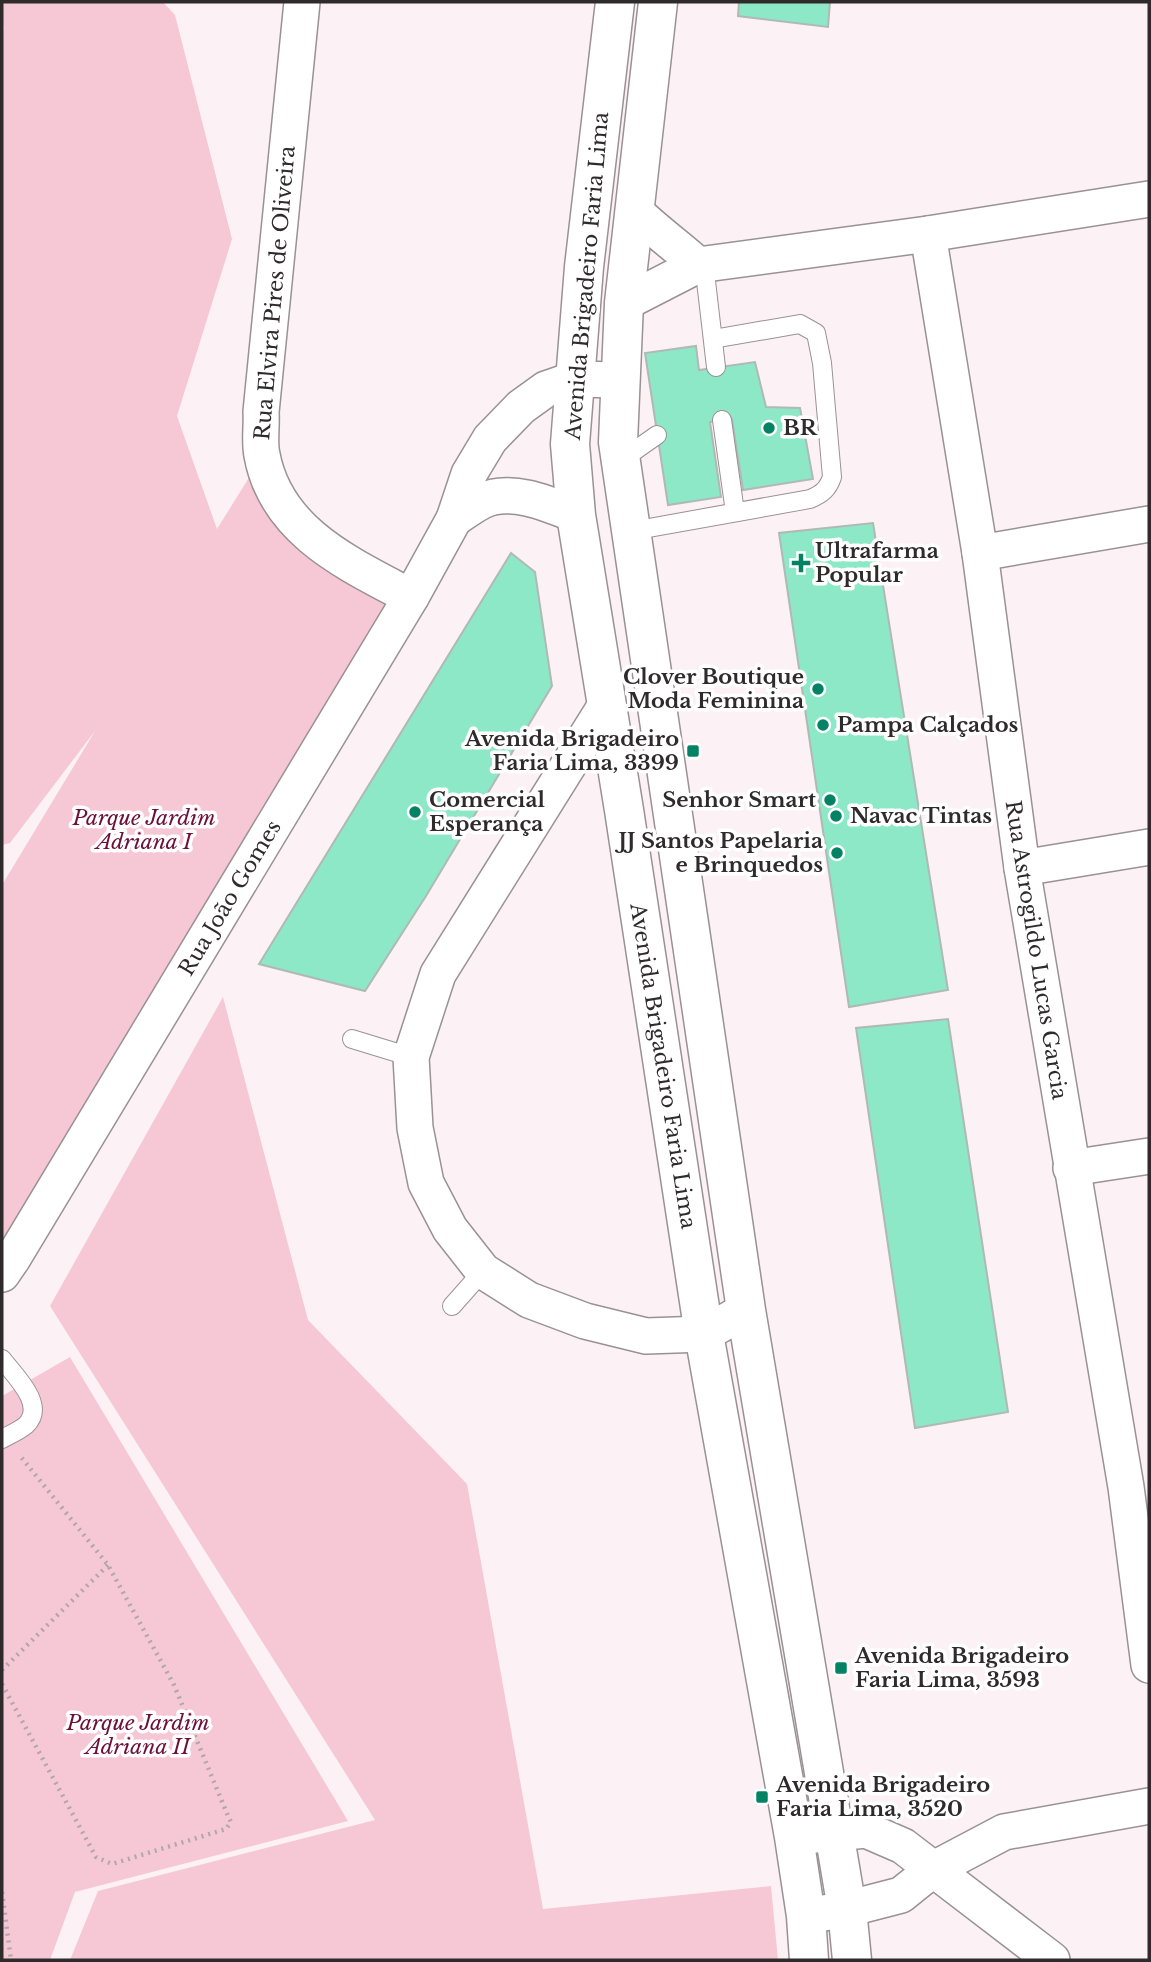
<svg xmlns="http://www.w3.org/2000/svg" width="1151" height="1962" viewBox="0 0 1151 1962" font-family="'Libre Baskerville',serif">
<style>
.green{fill:#f6c8d5}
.building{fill:#8de8c7;stroke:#b0b9b5;stroke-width:2}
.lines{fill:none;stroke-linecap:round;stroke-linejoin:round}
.lane-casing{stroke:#9a9194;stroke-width:20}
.street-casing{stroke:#9a9194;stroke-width:38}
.secondary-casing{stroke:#9a9194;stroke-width:41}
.path{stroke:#afa7aa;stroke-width:4.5;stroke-dasharray:2 5;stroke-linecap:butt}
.lane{stroke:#fff;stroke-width:18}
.street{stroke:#fff;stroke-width:35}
.secondary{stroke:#fff;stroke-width:38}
.poi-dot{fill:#038364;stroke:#fff;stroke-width:2.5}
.labels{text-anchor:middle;stroke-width:7;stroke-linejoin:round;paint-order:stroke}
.street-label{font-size:21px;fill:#2f2b2c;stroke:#fff}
.poi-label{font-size:21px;font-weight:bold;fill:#2f2b2c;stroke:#fff;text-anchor:start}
.park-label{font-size:21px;font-style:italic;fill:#6c103a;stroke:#fff}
</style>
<rect width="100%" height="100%" fill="#fcf2f5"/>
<!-- green -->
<g class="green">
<polygon points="2,2 163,2 175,15 232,239 177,416 217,529 255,468 391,601 2,1245 2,885 95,731 10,843 2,845 2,32 4,28 2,27"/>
<polygon points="223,997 308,1320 467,1484 543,1909 771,1886 778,1960 70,1960 98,1891 375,1820 50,1306"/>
<polygon points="70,1357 348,1821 75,1892 50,1960 2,1960 2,1396"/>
</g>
<!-- building -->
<g class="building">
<polygon points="739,2 830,2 828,27 738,16"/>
<polygon points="696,346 699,370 755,362 766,407 800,408 813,479 743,490 732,419 710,422 721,497 668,505 645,353"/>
<polygon points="873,523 948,990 849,1007 779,533"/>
<polygon points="511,553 535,572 552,686 426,896 365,991 259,964"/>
<polygon points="948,1019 1008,1412 915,1428 856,1028"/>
</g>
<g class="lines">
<!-- lane casing -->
<g class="lane-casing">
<g id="lane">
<polyline points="704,264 716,367"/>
<polyline points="722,420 735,512"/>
<polyline points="620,461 657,435"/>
<path d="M632,531L810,499C822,494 828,489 832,477L822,363L816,333L800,324L713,339"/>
<polyline points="352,1039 411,1057"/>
<polyline points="452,1306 483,1271"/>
<path d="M2,1359C14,1375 47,1405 26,1425C19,1431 9,1435 2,1439"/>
</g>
</g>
<!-- street casing -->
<g class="street-casing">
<g id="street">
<path d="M302,2L261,412C262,426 259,442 262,455C276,532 349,564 411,597"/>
<path d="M634,210C654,230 677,246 698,265"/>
<polyline points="928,234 980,553 1022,868 1126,1487 1149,1665"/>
<polyline points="624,303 698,265 928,234 1149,199"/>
<path d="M454,519C463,513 472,506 482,501C510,487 549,504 576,515"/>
<polyline points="980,553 1149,524"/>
<polyline points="606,705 438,974 411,1057 415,1128 426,1183 450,1229 483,1271 529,1300 585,1321 646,1336 704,1334 746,1310"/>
<polyline points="1022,868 1149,847"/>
<polyline points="1071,1168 1149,1156"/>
<polyline points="2,1274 13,1258 411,597 454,519 469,474 490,439 521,407 546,389 575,379 620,380"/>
<polyline points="794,1837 866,1830 903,1846 1052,1960"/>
<polyline points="806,1916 847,1909 901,1895 932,1870 1004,1832 1149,1806"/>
</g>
</g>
<!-- secondary casing -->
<g class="secondary-casing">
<g id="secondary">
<polyline points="615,2 584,267 570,444 576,515 624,810 704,1334 794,1837 806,1916 809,1960"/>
<polyline points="658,2 624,303 618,442 746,1310 847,1909 852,1960"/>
</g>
</g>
<!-- path -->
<g class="path">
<polyline points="2,1670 108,1565"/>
<polyline points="2,1684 96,1857 112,1864 226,1829 231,1822 228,1816 174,1685 108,1565 21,1457"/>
<polyline points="2,1892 11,1960"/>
</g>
<!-- lane -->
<use href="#lane" class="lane"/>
<!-- street -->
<use href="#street" class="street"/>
<!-- secondary -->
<use href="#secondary" class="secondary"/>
</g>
<!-- markers -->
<g class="poi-dot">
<circle cx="769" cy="428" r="7"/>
<path d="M797.5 552.5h7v7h7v7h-7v7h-7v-7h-7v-7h7z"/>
<circle cx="818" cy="689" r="7"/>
<circle cx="823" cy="725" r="7"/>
<rect x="686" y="744" width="14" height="14" rx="3.5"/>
<circle cx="830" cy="800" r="7"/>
<circle cx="415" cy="812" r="7"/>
<circle cx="836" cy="816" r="7"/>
<circle cx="837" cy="853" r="7"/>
<rect x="834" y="1661" width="14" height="14" rx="3.5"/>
<rect x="755" y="1790" width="14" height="14" rx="3.5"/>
</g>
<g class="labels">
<!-- street labels -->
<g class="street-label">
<text transform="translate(587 276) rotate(-85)" y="7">Avenida Brigadeiro Faria Lima</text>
<text transform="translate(275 293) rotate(-85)" y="7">Rua Elvira Pires de Oliveira</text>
<text transform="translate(230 898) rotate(-59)" y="7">Rua João Gomes</text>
<text transform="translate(1036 950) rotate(81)" y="7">Rua Astrogildo Lucas Garcia</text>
<text transform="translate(663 1066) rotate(81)" y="7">Avenida Brigadeiro Faria Lima</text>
</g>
<!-- poi labels -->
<g class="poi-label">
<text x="783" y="435">BR</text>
<text x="815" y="558">Ultrafarma<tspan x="815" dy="24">Popular</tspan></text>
<text x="804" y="684" text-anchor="end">Clover Boutique<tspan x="804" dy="24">Moda Feminina</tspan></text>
<text x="837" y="732">Pampa Calçados</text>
<text x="679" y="746" text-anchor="end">Avenida Brigadeiro<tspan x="679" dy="24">Faria Lima, 3399</tspan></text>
<text x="429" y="807">Comercial<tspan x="429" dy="24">Esperança</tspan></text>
<text x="816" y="807" text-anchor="end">Senhor Smart</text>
<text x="850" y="823">Navac Tintas</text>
<text x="823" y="848" text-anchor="end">JJ Santos Papelaria<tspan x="823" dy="24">e Brinquedos</tspan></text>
<text x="855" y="1663">Avenida Brigadeiro<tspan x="855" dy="24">Faria Lima, 3593</tspan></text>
<text x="776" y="1792">Avenida Brigadeiro<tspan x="776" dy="24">Faria Lima, 3520</tspan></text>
</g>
<!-- park labels -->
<g class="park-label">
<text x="144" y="825">Parque Jardim<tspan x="144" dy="24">Adriana I</tspan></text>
<text x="138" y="1730">Parque Jardim<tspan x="138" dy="24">Adriana II</tspan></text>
</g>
</g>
<!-- border -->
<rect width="1151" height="1962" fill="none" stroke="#2f2b2c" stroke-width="7"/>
</svg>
